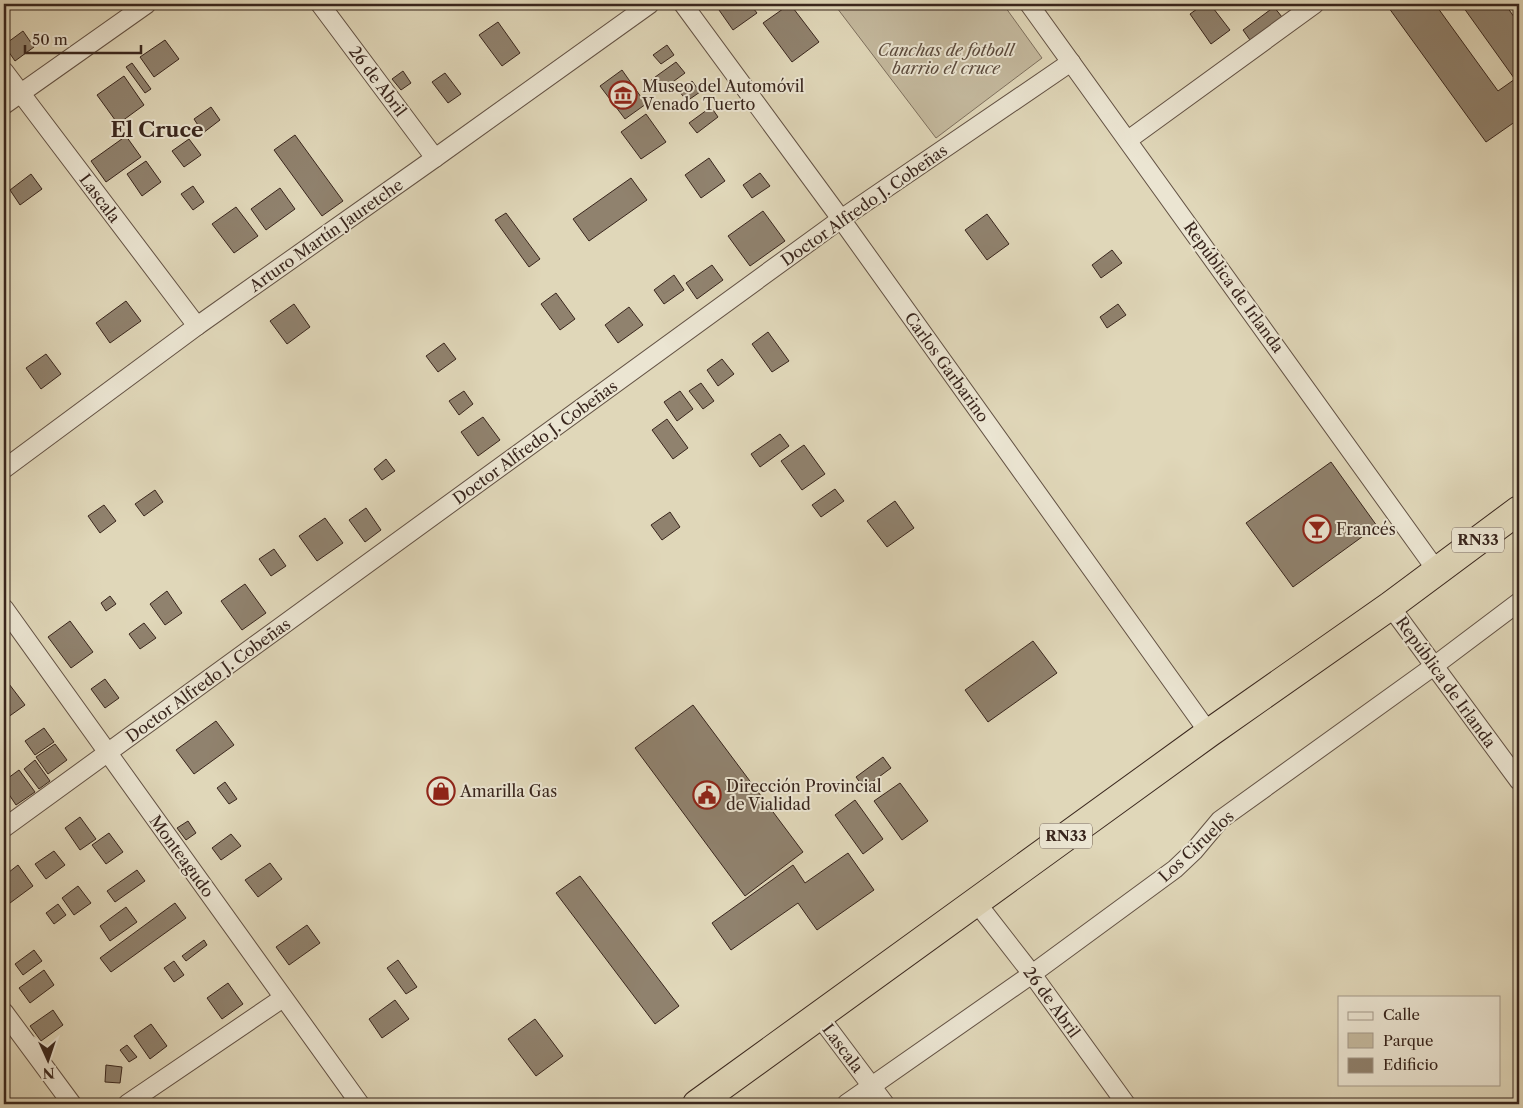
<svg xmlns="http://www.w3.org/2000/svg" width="1523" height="1108" viewBox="0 0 1523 1108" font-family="'Libre Caslon Text',serif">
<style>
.green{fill:#c4b99e;stroke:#7e705e}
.building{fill:#90826e;stroke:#39261d}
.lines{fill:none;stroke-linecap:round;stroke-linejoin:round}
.minor-casing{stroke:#635244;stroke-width:20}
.trunk-casing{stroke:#39261d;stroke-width:30}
.minor{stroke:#ebe5d2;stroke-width:18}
.trunk{stroke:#e0d7b9;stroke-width:28}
.labels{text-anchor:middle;stroke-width:4;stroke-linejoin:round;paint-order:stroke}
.shield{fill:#ebe5d2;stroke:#6e5f53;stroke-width:1}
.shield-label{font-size:15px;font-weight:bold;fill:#39261d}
.park-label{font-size:16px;font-style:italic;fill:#5c4b3d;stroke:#ebe5d2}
.street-label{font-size:16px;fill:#39261d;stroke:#ebe5d2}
.poi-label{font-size:16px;fill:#39261d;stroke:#ebe5d2;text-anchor:start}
.district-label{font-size:21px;font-weight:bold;fill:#39261d;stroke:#ebe5d2}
</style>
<rect width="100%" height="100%" fill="#e0d7b9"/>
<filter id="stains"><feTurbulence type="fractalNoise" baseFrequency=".004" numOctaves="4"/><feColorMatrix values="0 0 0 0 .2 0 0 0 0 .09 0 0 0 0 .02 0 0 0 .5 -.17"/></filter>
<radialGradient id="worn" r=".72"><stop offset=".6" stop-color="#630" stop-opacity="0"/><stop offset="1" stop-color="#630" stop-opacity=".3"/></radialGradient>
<!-- green -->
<polygon class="green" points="834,4 1003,4 1042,58 936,138"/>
<!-- building -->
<g class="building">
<polygon points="727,4 750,4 757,13 733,30 719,10"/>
<polygon points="790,4 819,42 792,62 763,23"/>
<polygon points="1204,4 1210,4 1230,30 1211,44 1190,14"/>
<polygon points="1386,4 1435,4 1498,91 1515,79 1519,85 1519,119 1486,142"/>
<polygon points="1461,4 1505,4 1519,24 1519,85"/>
<polygon points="1274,7 1282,17 1250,40 1243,30"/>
<polygon points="498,22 520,53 502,66 479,35"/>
<polygon points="23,31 34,47 15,61 4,45"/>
<polygon points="165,40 179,59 154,77 140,57"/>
<polygon points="667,45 674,55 661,64 653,55"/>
<polygon points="676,62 685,73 659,92 651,80"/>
<polygon points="132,63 151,89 145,93 126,67"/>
<polygon points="622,70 646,104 625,119 600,86"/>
<polygon points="403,71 411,83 401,90 392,79"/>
<polygon points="445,73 461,94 448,103 432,82"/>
<polygon points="124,76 144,105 118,124 97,95"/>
<polygon points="692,81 700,92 687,101 679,91"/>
<polygon points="211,107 220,120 203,133 194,119"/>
<polygon points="711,107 718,117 697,133 689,123"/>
<polygon points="646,114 666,142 641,159 621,132"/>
<polygon points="295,135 343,201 322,216 274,150"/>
<polygon points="126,136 141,157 106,182 91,161"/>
<polygon points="189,139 201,155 184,167 172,151"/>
<polygon points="709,158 725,181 701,198 685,175"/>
<polygon points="146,161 161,182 142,196 127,174"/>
<polygon points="760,173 770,186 752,198 743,185"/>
<polygon points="31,174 42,189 20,205 10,190"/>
<polygon points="631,178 647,200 589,241 573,219"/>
<polygon points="193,186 204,202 193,210 181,194"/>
<polygon points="280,188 295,209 266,230 251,209"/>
<polygon points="236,207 258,236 234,253 212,224"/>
<polygon points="763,211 785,241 750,266 728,236"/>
<polygon points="506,213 540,259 529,267 495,220"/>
<polygon points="987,214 1009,244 987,260 965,230"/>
<polygon points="1112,250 1122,263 1101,278 1092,265"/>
<polygon points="712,265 723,280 697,299 686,283"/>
<polygon points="674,275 684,290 664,304 654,290"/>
<polygon points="556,293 575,319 560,330 541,304"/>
<polygon points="126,301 141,321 110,343 96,323"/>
<polygon points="294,304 310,327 287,344 270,321"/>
<polygon points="1118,304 1126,315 1107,328 1100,317"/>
<polygon points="629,307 643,325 618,343 605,325"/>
<polygon points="768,332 789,361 772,372 752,344"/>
<polygon points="444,343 456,359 438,372 426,356"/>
<polygon points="46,354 61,374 41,389 26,368"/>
<polygon points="722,359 734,374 718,386 707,370"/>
<polygon points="701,383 714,401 703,409 689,391"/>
<polygon points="464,391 473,404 459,415 449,401"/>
<polygon points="680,391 693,409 677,421 664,402"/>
<polygon points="483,417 500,440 478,456 461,432"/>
<polygon points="667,419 688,448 673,459 652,430"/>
<polygon points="780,434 789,446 760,467 751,454"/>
<polygon points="804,445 825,474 802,490 781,461"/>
<polygon points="386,459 395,471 382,480 374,469"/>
<polygon points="1331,462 1377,526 1293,587 1246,523"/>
<polygon points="835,489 844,501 821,517 812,505"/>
<polygon points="155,490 163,502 144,516 135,504"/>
<polygon points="895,501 914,528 887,547 867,521"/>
<polygon points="104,505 116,521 100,533 88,516"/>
<polygon points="366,508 381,530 365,542 349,520"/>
<polygon points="670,512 680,527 662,540 651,525"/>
<polygon points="325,518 343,543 317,561 299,536"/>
<polygon points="274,549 286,566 271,576 259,559"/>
<polygon points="245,584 266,613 242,630 221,601"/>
<polygon points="167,591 182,613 165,625 150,604"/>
<polygon points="110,596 116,604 106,611 101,603"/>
<polygon points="70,621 93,652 71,668 48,637"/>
<polygon points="144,623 156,638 140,649 129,634"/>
<polygon points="1033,641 1057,673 988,722 965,690"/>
<polygon points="105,679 119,698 105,708 91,689"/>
<polygon points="6,680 25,705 4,720 4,682"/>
<polygon points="693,705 803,852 745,896 635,748"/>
<polygon points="216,721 234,745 194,774 176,750"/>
<polygon points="44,728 54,742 35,755 25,741"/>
<polygon points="55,744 67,760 48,774 36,757"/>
<polygon points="883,757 891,768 864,788 856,777"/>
<polygon points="35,760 50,781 39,789 24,769"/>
<polygon points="19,770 35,792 16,805 4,787 4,781"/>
<polygon points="225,782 237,799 229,804 217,788"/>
<polygon points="900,783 928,821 902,840 874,801"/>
<polygon points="855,800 883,839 863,854 835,815"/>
<polygon points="80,817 96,839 80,850 65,828"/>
<polygon points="188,821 196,833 186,840 177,828"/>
<polygon points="109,833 123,852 106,864 92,845"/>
<polygon points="231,834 241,846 221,860 212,848"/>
<polygon points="54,851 65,865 46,879 35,864"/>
<polygon points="848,853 874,890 817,930 798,903 731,950 712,923 793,865 805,883"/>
<polygon points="270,863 282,879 258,897 245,880"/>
<polygon points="18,865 33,886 10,903 4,893 4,876"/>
<polygon points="137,870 145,881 115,902 107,891"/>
<polygon points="580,876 679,1006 655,1024 556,893"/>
<polygon points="78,886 91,903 74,915 62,898"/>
<polygon points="175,903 186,918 111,972 100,958"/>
<polygon points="58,904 66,915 54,924 46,913"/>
<polygon points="126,907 137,922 110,941 100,926"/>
<polygon points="307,925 320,943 289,965 276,947"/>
<polygon points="204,940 207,945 186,961 182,956"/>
<polygon points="34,950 42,961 23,975 15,964"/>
<polygon points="398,960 417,987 406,994 387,968"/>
<polygon points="174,961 184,975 174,982 164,968"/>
<polygon points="44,970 54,985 30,1003 19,988"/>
<polygon points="228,983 243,1004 222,1019 207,998"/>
<polygon points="395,1000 409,1019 382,1038 369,1019"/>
<polygon points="53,1010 63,1025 41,1041 30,1026"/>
<polygon points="535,1019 563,1056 536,1076 508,1039"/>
<polygon points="151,1024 167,1046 150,1059 134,1036"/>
<polygon points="127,1045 137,1057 129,1062 120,1050"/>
<polygon points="106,1065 122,1067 120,1083 105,1082"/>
</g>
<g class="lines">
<!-- minor casing -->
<g class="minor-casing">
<g id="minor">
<polyline points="320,4 435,158"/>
<polyline points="683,4 841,219 1209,733"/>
<polyline points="1029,4 1437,571"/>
<polyline points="4,71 197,326"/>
<polyline points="4,105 147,4"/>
<polyline points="1128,140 1315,4"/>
<polyline points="4,469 197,326 435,158 650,4"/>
<polyline points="1390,606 1519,781"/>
<polyline points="4,608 360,1104"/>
<polyline points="4,828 841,219 1071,62"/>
<polyline points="976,902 1032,974 1126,1104"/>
<polyline points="4,1012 72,1104"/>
<polyline points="819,1016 885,1104"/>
<polyline points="127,1104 283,998"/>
<polyline points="846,1104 1032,974 1175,869 1194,851 1220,820 1434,666 1519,602"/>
</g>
</g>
<!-- trunk casing -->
<g class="trunk-casing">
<polyline id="trunk" points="697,1104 1209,733 1390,606 1519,510"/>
</g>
<!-- minor -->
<use href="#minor" class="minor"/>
<!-- trunk -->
<use href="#trunk" class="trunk"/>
</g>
<!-- icons -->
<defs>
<g id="museum-ring" transform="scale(1.4375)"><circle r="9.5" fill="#ebe5d2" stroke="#8f2418" stroke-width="1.5"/><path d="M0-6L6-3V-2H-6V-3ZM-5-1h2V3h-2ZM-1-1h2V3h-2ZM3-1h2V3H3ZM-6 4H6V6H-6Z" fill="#8f2418"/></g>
<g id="bar-ring" transform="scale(1.4375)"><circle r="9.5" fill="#ebe5d2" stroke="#8f2418" stroke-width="1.5"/><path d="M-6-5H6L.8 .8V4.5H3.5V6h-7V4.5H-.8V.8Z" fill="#8f2418"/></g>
<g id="shop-ring" transform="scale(1.4375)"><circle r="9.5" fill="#ebe5d2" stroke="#8f2418" stroke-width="1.5"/><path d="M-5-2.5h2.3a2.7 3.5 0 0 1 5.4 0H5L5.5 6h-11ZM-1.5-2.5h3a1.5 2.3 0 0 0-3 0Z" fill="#8f2418"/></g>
<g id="civic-ring" transform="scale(1.4375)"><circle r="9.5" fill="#ebe5d2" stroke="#8f2418" stroke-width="1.5"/><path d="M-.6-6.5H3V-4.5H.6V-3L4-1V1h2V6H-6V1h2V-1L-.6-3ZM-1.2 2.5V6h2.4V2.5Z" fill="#8f2418"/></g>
</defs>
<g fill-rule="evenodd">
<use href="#museum-ring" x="623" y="95"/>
<use href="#bar-ring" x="1317" y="529"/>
<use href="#shop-ring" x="441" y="791"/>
<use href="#civic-ring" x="707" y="795"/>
</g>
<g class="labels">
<!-- shield labels -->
<g class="shield">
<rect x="1452" y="527.5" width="52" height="25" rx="4"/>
<rect x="1040" y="823.5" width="52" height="25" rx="4"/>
</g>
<g class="shield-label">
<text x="1478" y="545">RN33</text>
<text x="1066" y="841">RN33</text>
</g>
<!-- park labels -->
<g class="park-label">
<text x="946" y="56">Canchas de fotboll<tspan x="946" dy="18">barrio el cruce</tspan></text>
</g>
<!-- street labels -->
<g class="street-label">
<text transform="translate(378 81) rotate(53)" y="6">26 de Abril</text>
<text transform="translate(100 198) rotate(53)" y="6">Lascala</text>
<text transform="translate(864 205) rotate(-35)" y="6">Doctor Alfredo J. Cobeñas</text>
<text transform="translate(326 235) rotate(-35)" y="6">Arturo Martín Jauretche</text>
<text transform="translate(1234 287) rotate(54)" y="6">República de Irlanda</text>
<text transform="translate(947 367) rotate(54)" y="6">Carlos Garbarino</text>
<text transform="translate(535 442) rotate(-36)" y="6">Doctor Alfredo J. Cobeñas</text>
<text transform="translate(208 680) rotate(-36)" y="6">Doctor Alfredo J. Cobeñas</text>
<text transform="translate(1446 682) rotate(54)" y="6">República de Irlanda</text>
<text transform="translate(1196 846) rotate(-43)" y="6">Los Ciruelos</text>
<text transform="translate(182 856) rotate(54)" y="6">Monteagudo</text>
<text transform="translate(1052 1002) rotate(54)" y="6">26 de Abril</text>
<text transform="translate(843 1048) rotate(53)" y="6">Lascala</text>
</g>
<!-- poi labels -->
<g class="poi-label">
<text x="642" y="92">Museo del Automóvil<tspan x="642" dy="18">Venado Tuerto</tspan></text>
<text x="1336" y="535">Francés</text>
<text x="726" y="792">Dirección Provincial<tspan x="726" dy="18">de Vialidad</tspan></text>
<text x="460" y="797">Amarilla Gas</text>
</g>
<!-- district labels -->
<g class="district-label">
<text x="157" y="137">El Cruce</text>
</g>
</g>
<!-- margin -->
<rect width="1523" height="1108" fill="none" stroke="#e0d7b9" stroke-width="20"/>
<rect x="5" y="5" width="1513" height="1098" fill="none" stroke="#39261d" stroke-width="2.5"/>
<rect x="10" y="10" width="1503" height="1088" fill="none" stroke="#39261d"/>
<!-- legend -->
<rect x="1338" y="996" width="162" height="90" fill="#ebe5d2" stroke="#a4998a"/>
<rect x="1348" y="1012" width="25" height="8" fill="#ebe5d2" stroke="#a4998a"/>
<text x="1383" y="1020" font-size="15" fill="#39261d">Calle</text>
<rect x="1348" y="1033" width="25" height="15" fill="#c4b99e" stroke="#a4998a"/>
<text x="1383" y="1046" font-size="15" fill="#39261d">Parque</text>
<rect x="1348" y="1058" width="25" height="15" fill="#90826e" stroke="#a4998a"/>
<text x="1383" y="1070" font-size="15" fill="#39261d">Edificio</text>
<!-- north arrow -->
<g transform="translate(48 1060) rotate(177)" stroke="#ebe5d2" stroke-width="4" paint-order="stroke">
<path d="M0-4L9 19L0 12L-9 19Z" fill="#39261d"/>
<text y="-8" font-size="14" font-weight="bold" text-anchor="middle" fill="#39261d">N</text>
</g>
<!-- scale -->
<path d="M25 45v8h116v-8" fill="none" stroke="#39261d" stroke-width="2.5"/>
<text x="32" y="45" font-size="15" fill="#39261d" stroke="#ebe5d2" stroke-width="4" paint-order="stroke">50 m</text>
<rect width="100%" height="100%" filter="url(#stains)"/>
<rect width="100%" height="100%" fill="url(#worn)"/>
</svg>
